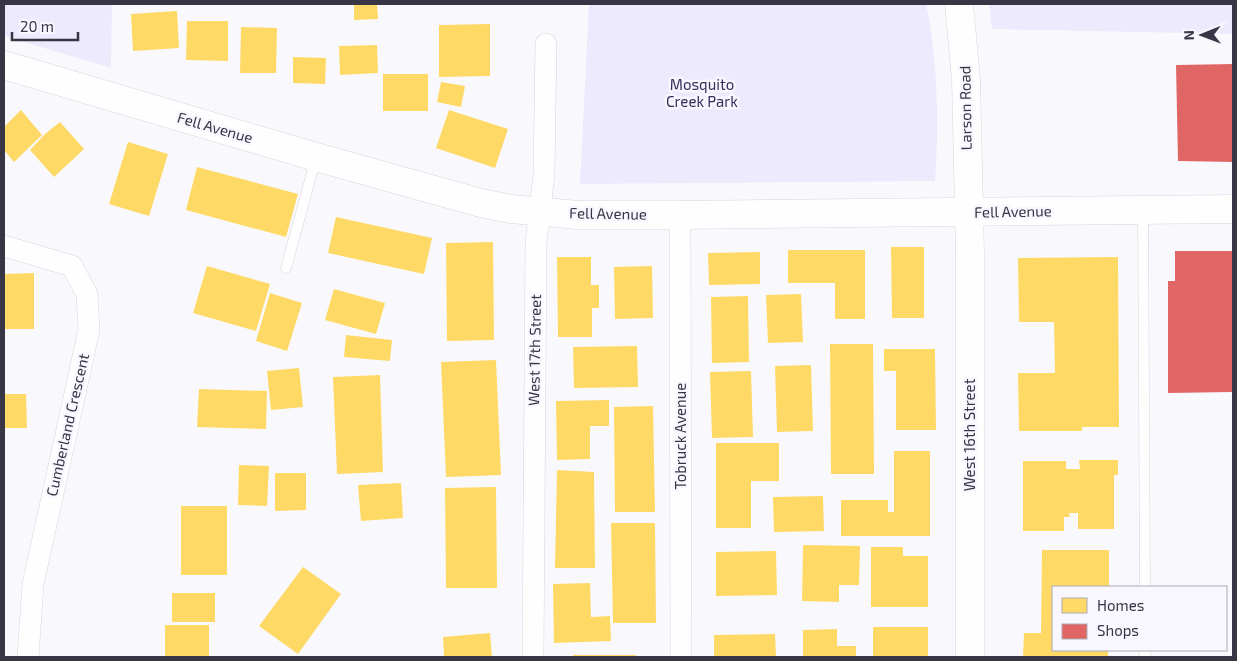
<svg xmlns="http://www.w3.org/2000/svg" width="1237" height="661" viewBox="0 0 1237 661" font-family="'Exo 2',sans-serif">
<style>
.green{fill:#eceafc}
.homes{fill:#ffd966}
.shops{fill:#e06666}
.lines{fill:none;stroke-linecap:round;stroke-linejoin:round}
.lane-casing{stroke:#d5d5de;stroke-width:11}
.street-casing{stroke:#d5d5de;stroke-width:22}
.secondary-casing{stroke:#d5d5de;stroke-width:29}
.lane{stroke:#fefeff;stroke-width:10}
.street{stroke:#fefeff;stroke-width:21}
.secondary{stroke:#fefeff;stroke-width:28}
.labels{text-anchor:middle;stroke-width:5;stroke-linejoin:round;paint-order:stroke}
.park-label{font-size:15px;fill:#372f5b;stroke:#f8f7ff}
.street-label{font-size:15px;fill:#383644;stroke:#f8f7ff}
</style>
<rect width="100%" height="100%" fill="#f9f9fd"/>
<!-- green -->
<g class="green">
<polygon points="4,4 112,4 111,68 4,36"/>
<path d="M589,4H926C938,61 939,123 935,181L580,184Z"/>
<polygon points="989,4 1233,4 1233,34 992,29"/>
</g>
<!-- homes -->
<g class="homes">
<polygon points="354,4 377,4 378,19 354,20"/>
<polygon points="177,11 179,48 133,51 131,14"/>
<polygon points="187,21 228,21 228,61 186,60"/>
<polygon points="490,24 490,76 439,77 439,25"/>
<polygon points="241,27 277,28 276,73 240,73"/>
<polygon points="377,45 378,73 340,75 339,46"/>
<polygon points="293,57 326,58 325,84 293,83"/>
<rect x="383" y="74" width="45" height="37"/>
<polygon points="441,82 465,86 461,107 437,102"/>
<polygon points="21,110 42,135 14,162 4,150 4,127"/>
<polygon points="449,110 508,129 495,168 436,148"/>
<polygon points="60,122 84,149 54,177 30,150 45,134"/>
<polygon points="128,142 168,154 149,216 109,204"/>
<polygon points="197,167 298,194 286,237 186,210"/>
<polygon points="336,217 432,238 424,274 328,253"/>
<polygon points="493,242 494,340 447,341 446,243"/>
<polygon points="891,247 924,247 924,318 892,318"/>
<polygon points="788,250 865,250 865,319 835,319 835,283 788,283"/>
<polygon points="760,252 760,284 709,285 708,253"/>
<polygon points="557,257 591,257 591,285 599,285 599,308 592,308 592,337 558,337"/>
<polygon points="1118,257 1119,427 1082,427 1082,431 1019,431 1018,373 1055,373 1054,322 1019,322 1018,258"/>
<polygon points="207,266 270,284 256,331 193,313"/>
<polygon points="652,266 653,318 615,319 614,267"/>
<polygon points="34,273 34,329 4,329 4,274"/>
<polygon points="334,289 385,303 376,334 325,320"/>
<polygon points="270,293 302,303 287,351 256,341"/>
<polygon points="801,294 803,342 768,343 766,295"/>
<polygon points="748,296 749,362 712,363 711,297"/>
<polygon points="346,335 392,340 390,361 344,357"/>
<polygon points="830,344 873,344 874,474 831,474"/>
<polygon points="637,346 638,387 574,388 573,347"/>
<polygon points="884,349 935,349 936,430 896,430 896,371 884,371"/>
<polygon points="496,360 501,475 446,477 441,362"/>
<polygon points="811,365 813,431 777,432 775,366"/>
<polygon points="299,368 303,407 271,410 267,371"/>
<polygon points="751,371 753,437 712,438 710,372"/>
<polygon points="380,375 383,472 337,474 333,377"/>
<polygon points="199,389 267,391 266,429 197,427"/>
<polygon points="4,394 26,394 27,428 4,428"/>
<polygon points="609,400 609,426 590,426 590,459 557,460 556,401"/>
<polygon points="653,406 655,512 615,512 614,407"/>
<polygon points="716,443 779,443 779,481 751,481 751,528 716,528"/>
<polygon points="894,451 930,451 930,536 841,536 841,500 888,500 888,512 894,512"/>
<polygon points="1079,460 1118,460 1118,475 1114,475 1114,529 1078,529 1078,513 1069,513 1070,517 1064,517 1064,531 1023,531 1023,461 1066,461 1066,469 1080,469"/>
<polygon points="239,465 269,466 267,506 238,505"/>
<polygon points="557,470 594,472 595,568 555,568"/>
<polygon points="275,473 306,473 306,510 275,511"/>
<polygon points="401,483 403,518 361,521 358,485"/>
<polygon points="496,487 497,588 446,588 445,488"/>
<polygon points="823,496 824,531 774,532 773,497"/>
<rect x="181" y="506" width="46" height="69"/>
<polygon points="611,523 655,523 656,623 613,623"/>
<polygon points="803,545 860,546 859,585 839,585 839,602 802,601"/>
<polygon points="871,547 903,547 903,556 928,556 928,607 871,607"/>
<polygon points="1042,550 1109,550 1109,587 1053,587 1053,650 1108,650 1108,657 1023,657 1024,633 1041,633"/>
<polygon points="776,551 777,595 716,596 716,552"/>
<polygon points="303,567 341,594 298,654 259,626"/>
<polygon points="590,583 591,617 610,616 611,641 554,643 553,584"/>
<rect x="172" y="593" width="43" height="29"/>
<rect x="165" y="625" width="44" height="32"/>
<rect x="873" y="627" width="55" height="30"/>
<polygon points="837,629 837,646 856,646 856,657 803,657 803,630"/>
<polygon points="490,633 492,657 444,657 443,637"/>
<polygon points="775,634 776,657 714,657 714,635"/>
<rect x="573" y="655" width="63" height="2"/>
</g>
<!-- shops -->
<g class="shops">
<polygon points="1233,64 1233,162 1178,161 1176,65"/>
<polygon points="1175,251 1233,251 1233,392 1168,393 1168,281 1175,281"/>
</g>
<g class="lines">
<!-- lane casing -->
<g class="lane-casing">
<g id="lane">
<polyline points="1143,210 1145,587"/>
<polyline points="286,268 316,158"/>
<polyline points="1145,650 1145,657"/>
</g>
</g>
<!-- street casing -->
<g class="street-casing">
<g id="street">
<polyline points="680,215 681,657"/>
<polyline points="4,246 72,266 87,294 89,330 33,584 28,657"/>
<polyline points="533,657 536,243 544,174 546,44"/>
</g>
</g>
<!-- secondary casing -->
<g class="secondary-casing">
<g id="secondary">
<polyline points="959,4 966,79 970,254 970,657"/>
<polyline points="4,65 316,157 481,203 511,209 578,215 680,215 1233,209"/>
</g>
</g>
<!-- lane -->
<use href="#lane" class="lane"/>
<!-- street -->
<use href="#street" class="street"/>
<!-- secondary -->
<use href="#secondary" class="secondary"/>
</g>
<g class="labels">
<!-- park labels -->
<g class="park-label">
<text x="702" y="90">Mosquito<tspan x="702" dy="17">Creek Park</tspan></text>
</g>
<!-- street labels -->
<g class="street-label">
<text transform="translate(966 108) rotate(-91)" y="5">Larson Road</text>
<text transform="translate(215 128) rotate(16)" y="5">Fell Avenue</text>
<text transform="translate(1013 212) rotate(-1)" y="5">Fell Avenue</text>
<text transform="translate(608 214) rotate(1)" y="5">Fell Avenue</text>
<text transform="translate(535 350) rotate(-89)" y="5">West 17th Street</text>
<text transform="translate(68 425) rotate(-77)" y="5">Cumberland Crescent</text>
<text transform="translate(970 435) rotate(-90)" y="5">West 16th Street</text>
<text transform="translate(681 436) rotate(-90)" y="5">Tobruck Avenue</text>
</g>
</g>
<!-- border -->
<rect width="1237" height="661" fill="none" stroke="#383644" stroke-width="10"/>
<!-- legend -->
<rect x="1052" y="586" width="175" height="65" fill="#f8f7ff" stroke="#abaab4"/>
<rect x="1062" y="598" width="25" height="15" fill="#ffd966" stroke="#abaab4"/>
<text x="1097" y="611" font-size="15" fill="#383644">Homes</text>
<rect x="1062" y="624" width="25" height="15" fill="#e06666" stroke="#abaab4"/>
<text x="1097" y="636" font-size="15" fill="#383644">Shops</text>
<!-- north arrow -->
<g transform="translate(1202 35) rotate(269)" stroke="#f8f7ff" stroke-width="4" paint-order="stroke">
<path d="M0-4L9 19L0 12L-9 19Z" fill="#383644"/>
<text y="-8" font-size="14" font-weight="bold" text-anchor="middle" fill="#383644">N</text>
</g>
<!-- scale -->
<path d="M12 32v8h66v-8" fill="none" stroke="#383644" stroke-width="2.5"/>
<text x="20" y="32" font-size="15" fill="#383644" stroke="#f8f7ff" stroke-width="4" paint-order="stroke">20 m</text>
</svg>
